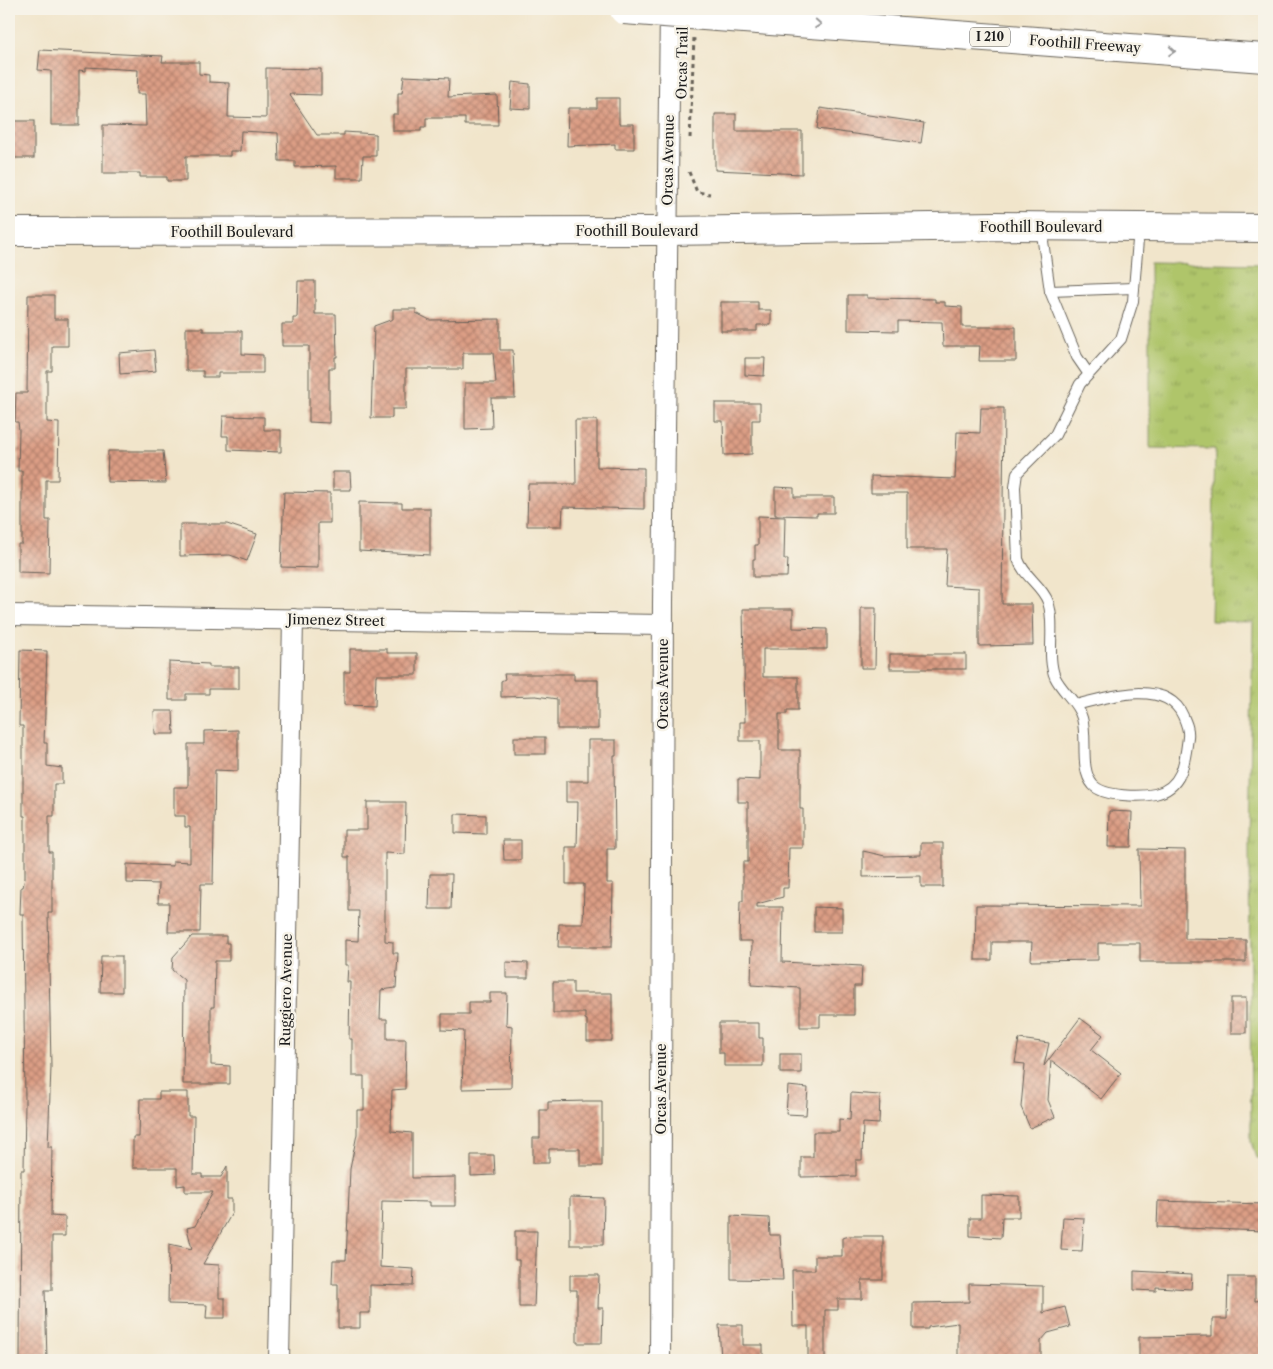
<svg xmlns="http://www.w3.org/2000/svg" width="1273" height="1369" viewBox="0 0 1273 1369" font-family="'Libre Caslon Text',serif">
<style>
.grass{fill:url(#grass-tufts);stroke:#667043}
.building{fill:url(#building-cross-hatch)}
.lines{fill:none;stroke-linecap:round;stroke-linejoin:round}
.service-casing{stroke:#676259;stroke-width:12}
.minor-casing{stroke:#676259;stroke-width:22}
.primary-casing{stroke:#676259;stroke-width:30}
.motorway-casing{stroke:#676259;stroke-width:30}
.path{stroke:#676259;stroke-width:3;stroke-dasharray:4 4;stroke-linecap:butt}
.service{stroke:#fff;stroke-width:10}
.minor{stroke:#fff;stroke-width:20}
.primary{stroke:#fff;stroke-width:28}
.motorway{stroke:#fff;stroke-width:28}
.motorway-bridge-casing{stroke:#676259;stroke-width:30;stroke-linecap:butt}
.motorway-bridge{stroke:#fff;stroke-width:28}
.oneway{stroke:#999}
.labels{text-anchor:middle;stroke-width:5;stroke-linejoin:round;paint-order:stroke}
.shield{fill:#f7f3e8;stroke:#5e5c59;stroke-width:1}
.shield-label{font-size:12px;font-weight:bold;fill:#1c1c1c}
.street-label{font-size:14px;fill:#1c1c1c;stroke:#f7f3e8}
</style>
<defs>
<pattern id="grass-tufts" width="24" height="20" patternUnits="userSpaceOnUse" patternTransform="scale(1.25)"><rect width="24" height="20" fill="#afc56a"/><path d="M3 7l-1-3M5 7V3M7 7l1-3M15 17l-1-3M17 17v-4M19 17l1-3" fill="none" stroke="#96a95b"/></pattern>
<pattern id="building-cross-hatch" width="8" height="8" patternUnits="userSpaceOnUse" patternTransform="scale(1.25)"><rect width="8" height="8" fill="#dc9e85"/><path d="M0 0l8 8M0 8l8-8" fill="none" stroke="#b2806c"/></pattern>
</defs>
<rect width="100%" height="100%" fill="#f7f3e8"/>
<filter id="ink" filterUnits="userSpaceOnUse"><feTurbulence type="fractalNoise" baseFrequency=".02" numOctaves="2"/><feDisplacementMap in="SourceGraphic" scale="10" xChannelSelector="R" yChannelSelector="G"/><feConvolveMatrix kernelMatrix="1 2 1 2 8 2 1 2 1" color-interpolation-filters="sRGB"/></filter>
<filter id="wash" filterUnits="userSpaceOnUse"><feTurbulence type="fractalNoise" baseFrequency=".0096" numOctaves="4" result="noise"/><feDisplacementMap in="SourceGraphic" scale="20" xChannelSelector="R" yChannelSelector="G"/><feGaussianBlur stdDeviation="1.12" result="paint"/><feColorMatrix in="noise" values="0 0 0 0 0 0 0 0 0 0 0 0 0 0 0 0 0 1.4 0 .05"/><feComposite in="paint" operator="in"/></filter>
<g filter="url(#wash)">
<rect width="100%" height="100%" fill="#f1e5cb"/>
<!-- grass -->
<polygon class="grass" points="1150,262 1264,264 1264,1158 1256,1158 1251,1142 1249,841 1253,622 1211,621 1215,449 1150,448"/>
<g id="blocks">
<!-- building -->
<g class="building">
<polygon points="40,50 163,56 162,62 199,62 199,74 209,75 209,82 229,83 228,117 266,118 266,68 321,69 321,95 289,94 317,135 344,135 344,132 376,134 376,156 363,156 362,178 336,178 336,166 295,167 295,161 279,161 278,133 241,131 240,151 230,151 230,156 186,156 186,181 167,181 167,177 140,177 140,173 103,173 103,125 146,126 145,94 137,94 138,70 86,67 86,71 79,70 79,125 51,125 51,71 38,70"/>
<polygon points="404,76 449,78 448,97 497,95 498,125 465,125 465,118 426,118 426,127 421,127 421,131 393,131 393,114 398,114 398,93 402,93"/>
<polygon points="512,82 530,84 530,109 510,108"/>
<polygon points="597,98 619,98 619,124 634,124 634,149 615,149 615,144 567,146 568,108 597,108"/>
<polygon points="820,108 924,123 921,143 817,129"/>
<polygon points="715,114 736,114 736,131 802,131 802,174 715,170"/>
<rect x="9" y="121" width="25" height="37"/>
<polygon points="298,281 315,281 315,314 336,314 337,357 335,357 335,368 329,368 329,423 309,422 309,346 282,346 282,324 293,324 293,318 297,318"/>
<polygon points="28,295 54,295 54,319 68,319 68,346 52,346 52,371 47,371 47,422 59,423 58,480 46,480 46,520 50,520 49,573 18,572 18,544 22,544 22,471 18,471 19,430 18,422 15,422 16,393 27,393"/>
<polygon points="848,295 867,295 867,298 935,299 935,302 945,302 945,306 962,307 962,327 1016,327 1016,361 979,361 980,346 943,346 942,322 898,321 898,331 848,330"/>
<polygon points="721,302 758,302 758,310 771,310 771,325 757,325 757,331 721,331"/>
<polygon points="393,309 416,309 416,313 430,320 500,319 500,350 513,350 515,398 491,398 492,428 465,429 465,383 496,383 493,353 463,353 463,369 406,369 406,409 392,409 392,418 371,418 374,326 393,319"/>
<polygon points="186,328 203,328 203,331 242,331 242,354 263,355 263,373 218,373 218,377 203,377 203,371 186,371"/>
<polygon points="154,350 156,371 120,374 119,353"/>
<polygon points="745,358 765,358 764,376 745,375"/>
<polygon points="715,403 760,403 760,420 752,420 752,454 724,455 723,421 715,421"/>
<polygon points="981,408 1004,408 1002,604 1032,604 1033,645 979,646 979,588 945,586 947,549 907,549 907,493 871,493 871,476 955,479 957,432 980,433"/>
<polygon points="223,416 264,417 264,430 281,430 281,452 228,450 228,436 222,436"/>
<polygon points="575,420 597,420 597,467 644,468 644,509 563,507 562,526 527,526 528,484 576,484"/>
<polygon points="108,451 163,451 166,483 107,482"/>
<polygon points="333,472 350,472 351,490 333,490"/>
<polygon points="775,487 794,488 794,497 834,497 834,513 817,513 817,516 775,515"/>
<polygon points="284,492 330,493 330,523 318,523 318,568 281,567"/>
<polygon points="359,502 402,503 402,508 430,508 430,555 359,551"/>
<polygon points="758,516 785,517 784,559 788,559 787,577 753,577 753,559 755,559 755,545 758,545"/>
<polygon points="180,524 227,524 257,534 247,561 230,555 180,556"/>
<polygon points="861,608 876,608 875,668 861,668"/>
<polygon points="743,609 793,609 793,628 827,629 827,649 763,649 763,677 798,677 798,710 787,710 787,714 779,714 779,750 800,750 800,809 803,809 803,848 789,848 788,888 783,888 783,897 757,904 757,907 783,907 782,962 862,966 861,986 854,986 854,1015 820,1015 820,1027 800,1027 800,988 751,985 752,941 739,941 740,901 743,901 743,862 748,862 748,802 738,802 738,779 760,780 760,741 740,741 740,722 745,722"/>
<polygon points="350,649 387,649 387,653 417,653 417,675 376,675 375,706 344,705 344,672 350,672"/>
<polygon points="20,650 47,651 44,743 47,743 47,766 62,768 62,784 54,784 54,816 49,816 49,852 52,852 52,913 48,913 51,1067 48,1147 52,1147 51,1216 65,1217 65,1236 52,1236 52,1290 45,1290 47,1360 20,1360 21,1170 24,1170 25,1102 23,914 20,914 21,887 23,887 25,878 25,816 23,816 23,726 19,726"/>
<rect x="890" y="654" width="76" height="15"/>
<polygon points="169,662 209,664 209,667 239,667 239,689 209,689 209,694 186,694 186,700 169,700"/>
<polygon points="504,674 574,674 574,680 598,680 598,729 557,729 557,699 536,696 501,697 501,681 505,679"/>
<polygon points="154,711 173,711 174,734 155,734"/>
<polygon points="238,730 238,771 215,770 213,884 201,884 200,932 168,932 169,903 158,903 159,884 127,883 127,864 173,866 173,861 190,862 190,827 185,827 185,816 174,816 174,787 188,787 188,744 204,744 204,731"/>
<rect x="514" y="737" width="31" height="17"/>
<polygon points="588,740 616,740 616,756 614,756 615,849 607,849 607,883 613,883 612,947 558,947 559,924 583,924 584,884 566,884 566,847 577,847 578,802 566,802 566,781 588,781"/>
<polygon points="367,802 406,802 405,854 385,853 385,941 393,942 393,953 398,953 396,988 381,990 380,1019 387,1019 387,1039 406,1039 405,1089 392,1090 391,1131 412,1133 412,1178 455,1177 455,1206 430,1206 430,1202 382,1201 380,1267 414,1269 413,1286 370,1285 370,1313 360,1313 360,1328 338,1328 338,1284 332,1284 333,1260 346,1260 350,1169 357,1134 357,1110 364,1110 364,1076 352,1076 352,1039 349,1039 350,982 347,982 348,965 345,965 345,940 358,941 359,911 349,911 349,857 344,857 344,830 367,830"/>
<polygon points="1109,811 1132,812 1131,847 1108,847"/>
<polygon points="455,814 486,815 486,834 455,833"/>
<polygon points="503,840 521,840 521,860 504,860"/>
<polygon points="921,843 943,843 943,887 921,887 921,876 863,877 863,851 885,856 921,855"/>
<polygon points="1139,849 1185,850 1185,939 1246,940 1246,962 1140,962 1140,943 1098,943 1098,960 1031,961 1032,942 992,942 992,960 975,960 976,905 1140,906"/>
<polygon points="430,874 452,874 451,909 429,909"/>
<polygon points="814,907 842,908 842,932 814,932"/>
<polygon points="192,936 226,936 226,943 229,943 229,961 215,961 214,1007 211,1007 211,1065 230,1066 230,1084 183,1084 184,980 172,970 173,957"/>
<polygon points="101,956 122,956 122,992 100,992"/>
<polygon points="506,962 528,963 528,978 506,978"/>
<polygon points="553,982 573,982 573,993 612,993 612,1041 587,1041 587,1020 585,1019 585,1013 553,1013"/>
<polygon points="490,993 507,993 506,1025 512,1026 511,1088 462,1089 464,1031 442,1030 442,1014 469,1014 469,1002 490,1002"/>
<rect x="1231" y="998" width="15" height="35"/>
<polygon points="1080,1018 1103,1035 1091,1050 1121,1073 1101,1099 1051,1060 1048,1100 1055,1117 1030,1128 1021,1107 1025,1064 1015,1063 1019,1039 1049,1043 1044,1066"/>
<polygon points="719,1023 759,1023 759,1038 763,1038 763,1066 724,1066 724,1053 719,1053"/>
<rect x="780" y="1054" width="21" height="19"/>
<polygon points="788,1086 808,1088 806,1115 786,1114"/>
<polygon points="159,1092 188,1092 188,1116 194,1116 193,1174 202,1174 202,1177 221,1177 227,1166 227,1199 232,1199 232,1213 203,1264 219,1265 219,1298 225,1298 225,1318 206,1318 207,1305 168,1304 169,1244 192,1249 187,1228 195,1226 213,1192 185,1192 185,1185 177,1186 177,1168 133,1168 133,1137 139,1137 140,1099 159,1099"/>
<polygon points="851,1093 880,1095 879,1124 863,1123 862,1160 856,1160 856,1176 801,1177 801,1157 813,1157 813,1132 839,1132 839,1119 850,1120"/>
<polygon points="586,1101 602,1101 602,1166 580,1166 580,1149 549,1149 549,1163 533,1163 533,1138 540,1138 540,1110 548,1110 548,1102"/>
<polygon points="471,1155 494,1155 495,1175 471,1176"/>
<polygon points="981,1195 1019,1196 1019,1217 1002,1217 1001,1238 970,1236 970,1218 981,1218"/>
<polygon points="570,1197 604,1198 603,1245 570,1245"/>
<polygon points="1158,1201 1264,1204 1264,1231 1157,1227"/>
<polygon points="731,1216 769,1218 770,1235 780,1235 783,1280 731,1279"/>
<polygon points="1063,1217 1084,1218 1082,1251 1061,1250"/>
<polygon points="515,1231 537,1231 534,1307 519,1307 519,1260 515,1260"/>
<polygon points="850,1236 883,1236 883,1280 862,1280 862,1299 838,1299 838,1310 825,1310 825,1360 808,1360 808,1326 793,1326 792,1270 815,1270 815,1256 842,1256 842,1238"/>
<polygon points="1134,1271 1192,1274 1191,1289 1156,1287 1156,1291 1134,1290"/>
<polygon points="570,1275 599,1275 598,1308 603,1308 602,1343 577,1343 577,1290 570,1290"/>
<polygon points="1228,1277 1255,1277 1255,1301 1264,1300 1264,1360 1139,1360 1139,1337 1212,1336 1212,1319 1227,1319"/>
<polygon points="969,1284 1043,1286 1043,1313 1065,1307 1070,1327 1048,1333 1041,1341 1041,1360 958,1360 958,1323 928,1327 928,1329 913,1329 913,1303 969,1302"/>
<polygon points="719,1325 743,1325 743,1345 763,1345 763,1360 721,1360"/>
</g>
</g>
</g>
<g filter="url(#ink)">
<use href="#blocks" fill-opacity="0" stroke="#676259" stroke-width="1"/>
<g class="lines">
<!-- service casing -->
<g class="service-casing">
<g id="service">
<polyline points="1041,227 1050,291 1077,357 1088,373"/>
<polyline points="1050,291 1134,288"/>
<path d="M1076,705C1105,697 1167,678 1183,716C1186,723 1189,729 1188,737C1185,761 1183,788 1155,794C1141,797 1104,797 1093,785C1079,769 1088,738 1082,718C1078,702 1062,692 1055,677C1046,656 1056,625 1048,602C1042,585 1024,577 1018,559L1015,487L1017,473L1055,435L1080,384L1121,339L1133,301L1139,228"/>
</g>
</g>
<!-- minor casing -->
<g class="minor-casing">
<g id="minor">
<polyline points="9,615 663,625"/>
<polyline points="279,1360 293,619"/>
<polyline points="660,1360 663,603 670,9"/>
</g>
</g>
<!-- primary casing -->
<g class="primary-casing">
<polyline id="primary" points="9,232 667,231 994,226 1264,228"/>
</g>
<!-- motorway casing -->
<g class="motorway-casing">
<polyline id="motorway" points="717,17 1264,58"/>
</g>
<!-- path -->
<g class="path">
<polyline points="690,138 694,37"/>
<polyline points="689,172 697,192 710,194"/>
</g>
<!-- service -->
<use href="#service" class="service"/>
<!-- minor -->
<use href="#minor" class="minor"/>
<!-- primary -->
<use href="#primary" class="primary"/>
<!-- motorway -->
<use href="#motorway" class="motorway"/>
<!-- motorway-bridge casing -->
<g class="motorway-bridge-casing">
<polyline id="motorway-bridge" points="624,10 717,17"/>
</g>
<!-- motorway-bridge -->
<use href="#motorway-bridge" class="motorway-bridge"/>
</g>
<!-- one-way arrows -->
<defs><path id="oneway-chevron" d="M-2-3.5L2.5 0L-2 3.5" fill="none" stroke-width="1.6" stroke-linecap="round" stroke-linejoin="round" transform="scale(1.25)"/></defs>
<g class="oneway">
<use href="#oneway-chevron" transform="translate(818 24) rotate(4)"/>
<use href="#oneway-chevron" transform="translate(1172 51) rotate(4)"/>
</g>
</g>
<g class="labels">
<!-- shield labels -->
<rect class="shield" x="970" y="27.5" width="40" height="19" rx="4"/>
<g class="shield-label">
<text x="990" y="41">I 210</text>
</g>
<!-- street labels -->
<g class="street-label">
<text transform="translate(1085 44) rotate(4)" y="5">Foothill Freeway</text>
<text transform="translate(682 63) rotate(-89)" y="5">Orcas Trail</text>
<text transform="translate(668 160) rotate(-89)" y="5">Orcas Avenue</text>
<text x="1041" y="232">Foothill Boulevard</text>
<text x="637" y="236">Foothill Boulevard</text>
<text x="232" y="237">Foothill Boulevard</text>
<text transform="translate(336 620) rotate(1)" y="5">Jimenez Street</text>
<text transform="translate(663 684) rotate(-90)" y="5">Orcas Avenue</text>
<text transform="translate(286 990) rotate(-89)" y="5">Ruggiero Avenue</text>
<text transform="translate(661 1089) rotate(-90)" y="5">Orcas Avenue</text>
</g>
</g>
<!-- margin -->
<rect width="1273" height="1369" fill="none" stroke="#f7f3e8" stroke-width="30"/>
</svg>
